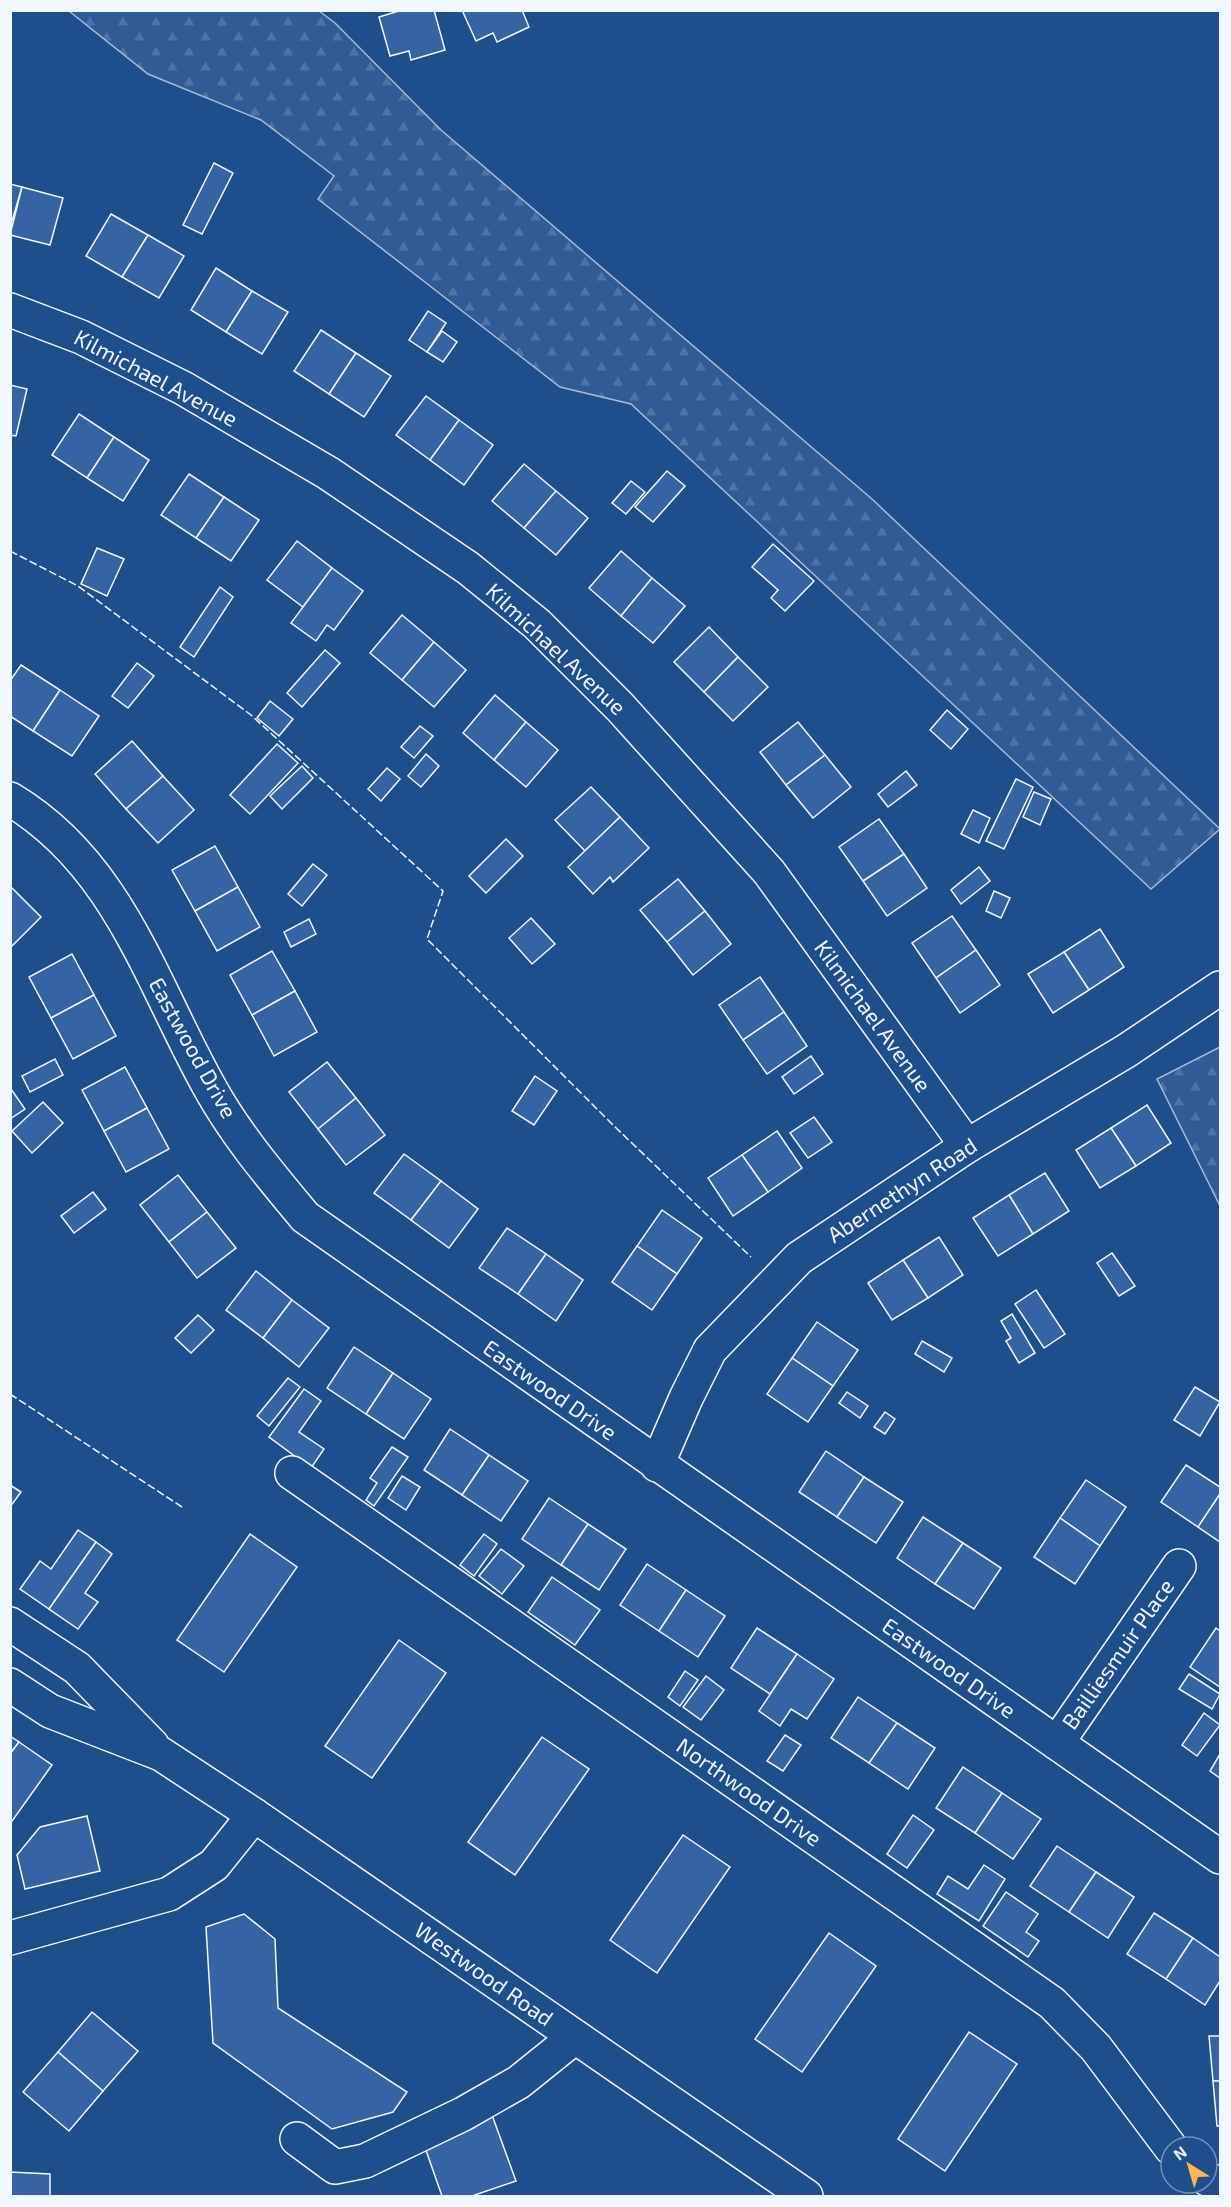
<svg xmlns="http://www.w3.org/2000/svg" width="1231" height="2207" viewBox="0 0 1231 2207" font-family="'Exo 2',sans-serif">
<style>
.forest{fill:url(#forest-firs);stroke:#a8bbd7;stroke-width:1.5}
.building{fill:#3563a3;stroke:#f2f6ff;stroke-width:1.5}
.lines{fill:none;stroke-linecap:round;stroke-linejoin:round}
.minor-casing{stroke:#f2f6ff;stroke-width:36}
.major-casing{stroke:#f2f6ff;stroke-width:36}
.minor{stroke:#1f4e8c;stroke-width:33}
.major{stroke:#1f4e8c;stroke-width:33}
.fence{stroke:#f2f6ff;stroke-width:1.5;stroke-dasharray:8 3;stroke-linecap:butt}
.labels{text-anchor:middle;stroke-width:4.5;stroke-linejoin:round;paint-order:stroke}
.street-label{font-size:22px;fill:#f2f6ff;stroke:#1f4e8c}
</style>
<defs>
<pattern id="forest-firs" width="22" height="20" patternUnits="userSpaceOnUse" patternTransform="scale(1.5)"><rect width="22" height="20" fill="#305b95"/><path d="M5 1l3.5 6h-7zM16 11l3.5 6h-7z" fill="#4e73a5"/></pattern>
</defs>
<rect width="100%" height="100%" fill="#1f4e8c"/>
<!-- forest -->
<g class="forest">
<polygon points="69,11 319,11 335,23 441,130 872,499 1220,829 1151,889 631,404 560,387 318,199 334,176 261,120 148,74"/>
<polygon points="1220,1047 1220,1206 1157,1079"/>
</g>
<!-- building -->
<g class="building">
<polygon points="402,10 434,10 445,50 411,60 409,51 390,56 379,17"/>
<polygon points="462,10 522,10 529,27 497,42 493,33 476,41"/>
<polygon points="214,163 233,173 202,234 183,225"/>
<polygon points="10,184 22,187 10,228"/>
<polygon points="22,187 63,198 50,245 10,235"/>
<polygon points="111,214 148,235 122,277 86,256"/>
<polygon points="148,235 184,256 159,298 122,277"/>
<polygon points="216,268 252,291 226,332 191,310"/>
<polygon points="252,291 288,312 262,354 226,332"/>
<polygon points="428,311 446,323 427,352 409,340"/>
<polygon points="321,330 356,353 329,394 294,371"/>
<polygon points="442,331 457,342 443,362 427,352"/>
<polygon points="356,353 391,376 364,417 329,394"/>
<polygon points="10,385 27,389 16,436 10,435"/>
<polygon points="426,396 459,420 430,460 396,435"/>
<polygon points="79,414 114,437 87,478 52,455"/>
<polygon points="459,420 493,445 464,485 430,460"/>
<polygon points="114,437 149,460 123,501 87,478"/>
<polygon points="524,464 556,491 524,528 492,501"/>
<polygon points="667,471 685,486 653,522 635,507"/>
<polygon points="189,474 224,497 196,538 161,515"/>
<polygon points="631,481 645,492 626,514 612,503"/>
<polygon points="556,491 588,518 556,555 524,528"/>
<polygon points="224,497 259,520 231,561 196,538"/>
<polygon points="297,541 332,568 303,607 267,580"/>
<polygon points="773,544 814,581 785,611 771,598 778,590 752,567"/>
<polygon points="97,548 124,559 107,596 81,584"/>
<polygon points="621,551 652,578 621,616 589,588"/>
<polygon points="332,568 363,591 334,630 327,625 316,641 291,623"/>
<polygon points="652,578 685,606 653,643 621,616"/>
<polygon points="220,587 233,597 194,657 180,647"/>
<polygon points="402,615 434,642 402,680 370,653"/>
<polygon points="709,627 738,657 704,692 674,662"/>
<polygon points="434,642 466,670 434,707 402,680"/>
<polygon points="325,650 340,663 302,707 287,693"/>
<polygon points="738,657 768,687 733,721 704,692"/>
<polygon points="137,663 154,676 128,708 112,696"/>
<polygon points="21,665 60,690 33,731 10,716 10,681"/>
<polygon points="60,690 99,716 72,756 33,731"/>
<polygon points="495,695 526,722 494,760 463,733"/>
<polygon points="270,701 293,719 279,736 257,718"/>
<polygon points="947,710 968,729 951,749 930,730"/>
<polygon points="526,722 558,750 526,787 494,760"/>
<polygon points="798,722 825,755 786,785 760,752"/>
<polygon points="420,726 433,736 414,758 401,747"/>
<polygon points="132,741 163,776 126,809 95,774"/>
<polygon points="277,744 298,763 250,814 230,795"/>
<polygon points="426,754 439,766 421,787 408,776"/>
<polygon points="825,755 851,787 813,818 786,785"/>
<polygon points="302,766 313,778 282,809 270,796"/>
<polygon points="387,768 400,779 381,801 368,789"/>
<polygon points="906,771 917,785 888,807 878,794"/>
<polygon points="163,776 194,810 158,843 126,809"/>
<polygon points="1016,779 1033,787 1004,849 986,841"/>
<polygon points="591,787 620,817 585,851 555,820"/>
<polygon points="1034,792 1051,799 1040,825 1023,817"/>
<polygon points="973,810 990,818 979,843 961,834"/>
<polygon points="620,817 649,848 613,882 610,877 593,894 568,867"/>
<polygon points="879,819 904,854 863,881 839,847"/>
<polygon points="506,839 523,856 486,893 469,876"/>
<polygon points="215,846 238,887 195,911 172,870"/>
<polygon points="904,854 927,888 887,916 863,881"/>
<polygon points="313,864 327,875 302,906 288,894"/>
<polygon points="979,867 990,881 961,904 951,890"/>
<polygon points="678,879 705,911 667,942 640,910"/>
<polygon points="10,886 41,917 10,948"/>
<polygon points="238,887 260,927 217,951 195,911"/>
<polygon points="994,891 1010,898 1001,918 986,911"/>
<polygon points="705,911 731,944 693,975 667,942"/>
<polygon points="952,916 976,950 936,978 912,943"/>
<polygon points="531,918 555,944 532,964 509,938"/>
<polygon points="309,919 316,934 291,947 284,932"/>
<polygon points="1100,929 1124,967 1089,990 1064,952"/>
<polygon points="976,950 1000,985 960,1013 936,978"/>
<polygon points="272,951 295,991 252,1015 230,975"/>
<polygon points="1064,952 1089,990 1053,1013 1028,974"/>
<polygon points="72,954 94,995 51,1018 29,977"/>
<polygon points="760,977 784,1012 743,1040 719,1005"/>
<polygon points="295,991 317,1032 274,1056 252,1015"/>
<polygon points="94,995 116,1036 73,1059 51,1018"/>
<polygon points="784,1012 807,1046 767,1074 743,1040"/>
<polygon points="811,1056 823,1074 794,1094 782,1077"/>
<polygon points="55,1059 63,1075 30,1092 22,1076"/>
<polygon points="327,1062 356,1098 318,1129 289,1092"/>
<polygon points="125,1067 147,1108 104,1131 82,1090"/>
<polygon points="535,1076 557,1091 534,1125 512,1111"/>
<polygon points="11,1089 25,1109 10,1119 10,1090"/>
<polygon points="356,1098 385,1135 346,1165 318,1129"/>
<polygon points="43,1102 63,1123 32,1153 12,1131"/>
<polygon points="1147,1105 1171,1143 1136,1166 1111,1128"/>
<polygon points="147,1108 169,1149 126,1172 104,1131"/>
<polygon points="814,1117 832,1142 808,1158 790,1133"/>
<polygon points="1111,1128 1136,1166 1100,1188 1076,1150"/>
<polygon points="777,1131 802,1168 768,1192 742,1155"/>
<polygon points="404,1154 441,1181 411,1220 374,1193"/>
<polygon points="742,1155 768,1192 733,1216 708,1178"/>
<polygon points="1045,1173 1069,1211 1033,1234 1009,1195"/>
<polygon points="178,1175 207,1212 169,1242 140,1205"/>
<polygon points="441,1181 478,1209 449,1248 411,1220"/>
<polygon points="93,1192 106,1209 74,1233 61,1216"/>
<polygon points="1009,1195 1033,1234 998,1256 973,1218"/>
<polygon points="662,1210 702,1238 677,1274 637,1246"/>
<polygon points="207,1212 236,1248 197,1278 169,1242"/>
<polygon points="507,1228 546,1254 518,1294 479,1268"/>
<polygon points="939,1237 963,1275 928,1298 903,1260"/>
<polygon points="637,1246 677,1274 652,1310 612,1282"/>
<polygon points="1112,1253 1135,1286 1119,1296 1097,1263"/>
<polygon points="546,1254 583,1280 556,1321 518,1294"/>
<polygon points="903,1260 928,1298 892,1320 868,1283"/>
<polygon points="256,1271 292,1300 263,1338 226,1310"/>
<polygon points="1036,1290 1065,1334 1044,1348 1015,1304"/>
<polygon points="292,1300 329,1328 299,1367 263,1338"/>
<polygon points="1012,1314 1035,1353 1019,1363 1006,1341 1011,1338 1001,1321"/>
<polygon points="198,1315 214,1330 191,1353 175,1338"/>
<polygon points="817,1322 858,1350 833,1386 792,1358"/>
<polygon points="922,1341 952,1358 944,1372 915,1354"/>
<polygon points="354,1347 393,1373 366,1414 327,1388"/>
<polygon points="792,1358 833,1386 808,1422 767,1394"/>
<polygon points="393,1373 431,1399 404,1439 366,1414"/>
<polygon points="288,1378 300,1387 269,1426 257,1416"/>
<polygon points="1195,1387 1220,1402 1200,1436 1174,1420"/>
<polygon points="304,1389 321,1401 299,1432 324,1449 311,1468 269,1437"/>
<polygon points="847,1392 868,1406 860,1418 839,1403"/>
<polygon points="885,1412 895,1419 885,1434 874,1427"/>
<polygon points="450,1429 489,1455 462,1495 424,1470"/>
<polygon points="392,1447 408,1457 374,1506 366,1500 377,1483 370,1478"/>
<polygon points="826,1451 864,1477 837,1517 799,1492"/>
<polygon points="489,1455 528,1481 501,1521 462,1495"/>
<polygon points="1186,1465 1220,1487 1220,1494 1198,1527 1161,1502"/>
<polygon points="402,1476 420,1487 406,1510 388,1498"/>
<polygon points="864,1477 903,1502 876,1543 837,1517"/>
<polygon points="1086,1480 1126,1507 1100,1546 1060,1518"/>
<polygon points="10,1485 21,1492 10,1507"/>
<polygon points="1220,1494 1220,1542 1198,1527"/>
<polygon points="549,1498 588,1524 561,1565 522,1539"/>
<polygon points="923,1517 963,1543 935,1584 897,1558"/>
<polygon points="1060,1518 1100,1546 1075,1584 1034,1557"/>
<polygon points="588,1524 626,1549 599,1590 561,1565"/>
<polygon points="78,1530 96,1542 49,1609 20,1589 40,1561 51,1569"/>
<polygon points="250,1534 297,1567 224,1672 177,1640"/>
<polygon points="484,1534 497,1544 474,1576 460,1565"/>
<polygon points="96,1542 112,1554 85,1593 98,1602 78,1629 49,1609"/>
<polygon points="963,1543 1001,1568 974,1609 935,1584"/>
<polygon points="501,1549 524,1566 502,1594 479,1576"/>
<polygon points="647,1564 686,1590 659,1631 620,1605"/>
<polygon points="552,1577 600,1610 575,1645 528,1612"/>
<polygon points="686,1590 725,1616 698,1657 659,1631"/>
<polygon points="757,1628 797,1654 770,1694 731,1668"/>
<polygon points="1216,1628 1220,1631 1220,1687 1190,1667"/>
<polygon points="399,1640 446,1673 372,1778 325,1746"/>
<polygon points="797,1654 834,1679 807,1719 791,1709 780,1726 759,1711"/>
<polygon points="685,1671 698,1680 680,1706 668,1697"/>
<polygon points="1189,1674 1220,1694 1212,1709 1179,1689"/>
<polygon points="706,1676 724,1690 701,1720 683,1707"/>
<polygon points="858,1697 897,1723 869,1763 831,1738"/>
<polygon points="1204,1713 1220,1725 1197,1756 1182,1745"/>
<polygon points="897,1723 935,1748 908,1789 869,1763"/>
<polygon points="785,1735 801,1745 783,1771 767,1761"/>
<polygon points="10,1736 19,1742 10,1754"/>
<polygon points="542,1737 589,1769 515,1875 468,1842"/>
<polygon points="19,1742 52,1765 10,1824 10,1754"/>
<polygon points="1220,1754 1220,1778 1210,1771"/>
<polygon points="963,1767 1002,1793 975,1833 936,1808"/>
<polygon points="1002,1793 1041,1819 1013,1859 975,1833"/>
<polygon points="913,1815 934,1830 907,1868 887,1854"/>
<polygon points="87,1816 100,1871 25,1889 17,1855 40,1827"/>
<polygon points="683,1835 730,1867 657,1973 610,1940"/>
<polygon points="1057,1846 1096,1872 1069,1912 1030,1886"/>
<polygon points="984,1865 1005,1879 979,1921 937,1894 948,1876 968,1889"/>
<polygon points="1096,1872 1134,1897 1108,1938 1069,1912"/>
<polygon points="1006,1892 1038,1914 1026,1932 1039,1941 1028,1957 983,1926"/>
<polygon points="1154,1913 1193,1938 1166,1979 1127,1954"/>
<polygon points="244,1914 275,1939 278,2008 407,2092 393,2112 332,2129 213,2043 206,1927"/>
<polygon points="829,1933 876,1966 802,2072 755,2039"/>
<polygon points="1193,1938 1220,1957 1220,1981 1205,2005 1166,1979"/>
<polygon points="92,2012 138,2051 103,2091 58,2052"/>
<polygon points="969,2032 1017,2064 945,2171 898,2139"/>
<polygon points="1209,2036 1220,2036 1220,2081 1213,2081"/>
<polygon points="58,2052 103,2091 69,2131 23,2092"/>
<polygon points="1213,2081 1220,2081 1220,2126 1217,2126"/>
<polygon points="492,2115 516,2181 472,2196 442,2196 422,2139"/>
<polygon points="10,2172 50,2174 50,2196 10,2196"/>
</g>
<g class="lines">
<!-- minor casing -->
<g class="minor-casing">
<g id="minor">
<polyline points="10,310 81,337 183,388 328,473 468,568 537,624 620,707 769,872 967,1146"/>
<path d="M10,799C119,864 152,985 210,1088C236,1135 271,1176 305,1217L1220,1857"/>
<polyline points="657,1465 686,1398 710,1350 799,1258 967,1146 1126,1051 1220,988"/>
<polyline points="292,1473 1052,2003 1096,2048 1171,2148"/>
<polyline points="1057,1743 1179,1566"/>
<polyline points="10,1938 169,1894 214,1865 254,1815"/>
<polyline points="297,2139 335,2167 365,2161 463,2114 519,2082 575,2037"/>
<polyline points="1207,2179 1220,2184"/>
</g>
</g>
<!-- major casing -->
<g class="major-casing">
<g id="major">
<polyline points="10,1624 77,1668 152,1745"/>
<polyline points="10,1685 50,1711 161,1754 254,1815 806,2196"/>
</g>
</g>
<!-- minor -->
<use href="#minor" class="minor"/>
<!-- major -->
<use href="#major" class="major"/>
<!-- fence -->
<g class="fence">
<polyline points="10,551 78,586 251,715 443,891 427,939 613,1125 751,1257"/>
<polyline points="10,1394 182,1507"/>
</g>
</g>
<g class="labels">
<!-- street labels -->
<g class="street-label">
<text transform="translate(156 378) rotate(28)" y="8">Kilmichael Avenue</text>
<text transform="translate(556 649) rotate(43)" y="8">Kilmichael Avenue</text>
<text transform="translate(873 1016) rotate(54)" y="8">Kilmichael Avenue</text>
<text transform="translate(193 1048) rotate(61)" y="8">Eastwood Drive</text>
<text transform="translate(902 1190) rotate(-33)" y="8">Abernethyn Road</text>
<text transform="translate(550 1390) rotate(35)" y="8">Eastwood Drive</text>
<text transform="translate(1118 1654) rotate(-55)" y="8">Bailliesmuir Place</text>
<text transform="translate(949 1668) rotate(35)" y="8">Eastwood Drive</text>
<text transform="translate(749 1792) rotate(35)" y="8">Northwood Drive</text>
<text transform="translate(484 1974) rotate(35)" y="8">Westwood Road</text>
</g>
</g>
<!-- border -->
<rect width="1231" height="2207" fill="none" stroke="#f2f6ff" stroke-width="24"/>
<!-- north arrow -->
<g transform="translate(1189 2165) rotate(323)"><circle r="28" fill="#1f4e8c" stroke="#7391ba" stroke-width="1.5"/>
<path d="M0-4.5L10 22L0 15L-10 22Z" fill="#ffb74d"/>
<text y="-9" font-size="16" font-weight="bold" text-anchor="middle" fill="#f2f6ff">N</text>
</g>
</svg>
